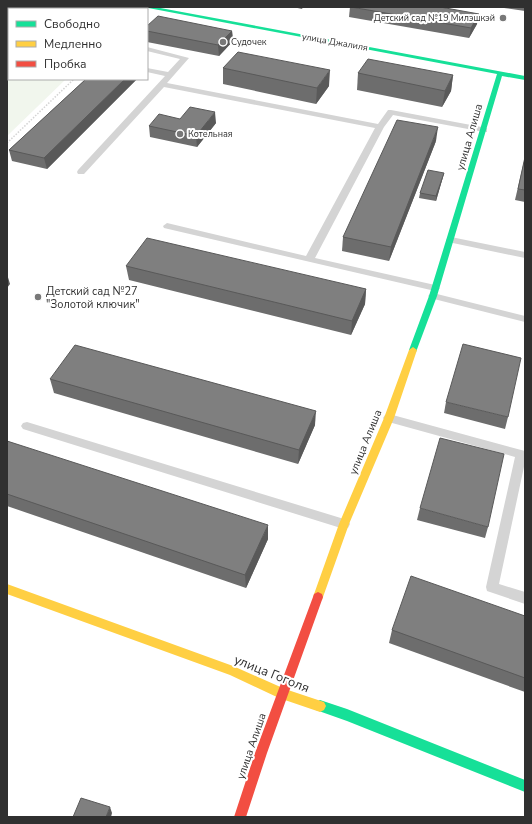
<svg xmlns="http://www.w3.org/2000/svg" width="532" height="824" viewBox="0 0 532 824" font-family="'Nunito Sans',sans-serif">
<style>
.green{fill:#f1f6ed}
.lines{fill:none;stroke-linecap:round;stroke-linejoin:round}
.path{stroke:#d4d4d4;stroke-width:1.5;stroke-dasharray:1.5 1.5;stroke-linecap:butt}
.lane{fill:#d4d4d4;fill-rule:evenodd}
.fast{fill:#16e098;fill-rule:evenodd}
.slow{fill:#ffcf43;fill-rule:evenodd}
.jam{fill:#f24e42;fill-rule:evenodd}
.wall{fill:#6d6d6d}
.shaded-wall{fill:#595959}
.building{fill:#7f7f7f;stroke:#595959}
.poi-dot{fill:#787878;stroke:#fff;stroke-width:1.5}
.labels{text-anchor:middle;stroke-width:4;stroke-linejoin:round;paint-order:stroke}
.far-poi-label{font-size:9px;fill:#303030;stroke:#fff;text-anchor:start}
.far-street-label{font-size:9px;fill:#303030;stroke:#fff}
.street-label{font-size:11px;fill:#303030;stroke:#fff}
.poi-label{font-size:11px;fill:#303030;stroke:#fff;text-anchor:start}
.near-street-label{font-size:13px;fill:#303030;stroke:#fff}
</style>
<rect width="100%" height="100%" fill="#fff"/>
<!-- green -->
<polygon class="green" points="7,18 9,19 9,79 66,79 7,136"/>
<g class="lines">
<!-- path -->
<polyline class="path" points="7,143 74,79"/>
<!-- lane -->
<g class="lane">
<polygon points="147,47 189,58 167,83 378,124 388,110 391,110 487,128 487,132 484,132 393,115 384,127 315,258 435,285 440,288 438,290 435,291 164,228 163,226 167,223 306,256 375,128 164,87 84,174 78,174 77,172 78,170 165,76 147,72 147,68 168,72 180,59 147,51"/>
<polygon points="451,237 525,252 525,258 448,242 446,240 448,238"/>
<polygon points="433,293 525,316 525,322 430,298 428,296 430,294"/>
<polygon points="389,414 525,451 525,462 499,584 525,592 525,604 487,591 486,587 515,457 385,421 383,418 385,415"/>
<polygon points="27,422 344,519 348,520 350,524 348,528 344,529 23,429 21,426 23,423"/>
</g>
<!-- fast -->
<g class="fast">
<polygon points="143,7 155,7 525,76 525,80 502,76 437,296 416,352 410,352 409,350 429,296 497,74"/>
<polygon points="320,700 347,709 525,780 525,792 347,721 316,710 314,706 316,702"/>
</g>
<!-- slow -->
<g class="slow">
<polygon points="413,347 417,350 394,418 349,524 323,597 322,600 318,602 314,600 313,597 339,524 384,418 409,350"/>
<polygon points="7,584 233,666 285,689 324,702 326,706 324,710 320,712 279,698 230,675 7,594"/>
</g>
<!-- jam -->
<polygon class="jam" points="318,592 322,594 323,597 267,753 246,817 234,817 255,753 313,597 314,594"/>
</g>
<!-- wall -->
<g class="wall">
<polygon points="293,7 303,7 302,9"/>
<polygon points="350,7 477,24 469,38 349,17"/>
<polygon points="504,7 525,7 525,11 504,8"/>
<polygon points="7,8 9,9 9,14 7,14"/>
<polygon points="147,26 232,31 233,41 219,56 147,42"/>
<polygon points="223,68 329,86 316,104 223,84"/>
<polygon points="358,73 453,75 451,91 442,107 357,90"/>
<polygon points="86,79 137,79 47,169 12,161 9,150"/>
<polygon points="180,119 216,123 197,147 150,137 149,126"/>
<polygon points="436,141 389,261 342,251 343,237"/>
<polygon points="525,157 525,202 515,200"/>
<polygon points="444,173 436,201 419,198 420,193"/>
<polygon points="126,266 366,289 365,304 351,335 129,280"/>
<polygon points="50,379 315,425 298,464 54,393"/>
<polygon points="446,402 508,417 505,429 444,413"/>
<polygon points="7,441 268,539 246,588 7,506"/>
<polygon points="420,508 488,527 485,538 417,520"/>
<polygon points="525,616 525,692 389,643 392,630"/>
</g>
<!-- shaded-wall -->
<g class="shaded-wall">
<polygon points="479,14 477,24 469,38 471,28"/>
<polygon points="232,31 233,41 219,56 218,45"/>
<polygon points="330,70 329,86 316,104 317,88"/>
<polygon points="453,75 451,91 442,107 445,91"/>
<polygon points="125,79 137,79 47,169 44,158"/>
<polygon points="215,112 216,123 197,147 196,136"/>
<polygon points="438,127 436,141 389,261 391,247"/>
<polygon points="444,173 443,177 436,201 436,196"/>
<polygon points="7,274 10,284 7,288"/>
<polygon points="366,289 365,304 351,335 352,321"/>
<polygon points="316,411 315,425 298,464 299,450"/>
<polygon points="268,525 268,539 246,588 245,575"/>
<polygon points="110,807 112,813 111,817 106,817"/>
</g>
<!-- building -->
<g class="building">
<polygon points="8,7 36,7 46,9 9,9 9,11 7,10 7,8"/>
<polygon points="351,7 440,7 479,14 471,28"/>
<polygon points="158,16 232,31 218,45 147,31 147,26"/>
<polygon points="238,52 330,70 317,88 223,68"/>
<polygon points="368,59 453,75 445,91 358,73"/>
<polygon points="86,79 125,79 44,158 9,150"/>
<polygon points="190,107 215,112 196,136 149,126 159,114 180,119"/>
<polygon points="397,120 438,127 391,247 343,237"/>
<polygon points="525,157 525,190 518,189"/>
<polygon points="428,170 444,173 436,196 420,193"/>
<polygon points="147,238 366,289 352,321 126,266"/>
<polygon points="463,344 521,358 508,417 446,402"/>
<polygon points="75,345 316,411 299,450 50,379"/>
<polygon points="440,438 504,454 488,527 420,508"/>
<polygon points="7,441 268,525 245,575 7,494"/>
<polygon points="411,576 525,616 525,678 392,630"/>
<polygon points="81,798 110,807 106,817 73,817"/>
</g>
<!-- markers -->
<g class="poi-dot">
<circle cx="503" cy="18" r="4"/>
<circle cx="223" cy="42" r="4"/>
<circle cx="180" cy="134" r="4"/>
<circle cx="38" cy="297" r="4"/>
</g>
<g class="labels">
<!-- far-poi labels -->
<g class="far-poi-label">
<text x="495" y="21" text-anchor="end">Детский сад №19 Милэшкэй</text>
<text x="231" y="45">Судочек</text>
<text x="188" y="137">Котельная</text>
</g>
<!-- far-street labels -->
<g class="far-street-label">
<text transform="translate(335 42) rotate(10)" y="3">улица Джалиля</text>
</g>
<!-- street labels -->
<g class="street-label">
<text transform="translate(469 137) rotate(-74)" y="4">улица Алиша</text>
<text transform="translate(365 442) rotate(-68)" y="4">улица Алиша</text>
<text transform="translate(251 746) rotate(-71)" y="4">улица Алиша</text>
</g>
<!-- poi labels -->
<g class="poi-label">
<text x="46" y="295">Детский сад №27<tspan x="46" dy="13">"Золотой ключик"</tspan></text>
</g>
<!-- near-street labels -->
<g class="near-street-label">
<text transform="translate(272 673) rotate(22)" y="5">улица Гоголя</text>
</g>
</g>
<!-- border -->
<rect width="532" height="824" fill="none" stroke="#303030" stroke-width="16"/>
<!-- legend -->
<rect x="8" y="8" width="140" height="72" fill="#ffffff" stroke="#acacac"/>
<rect x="16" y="21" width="20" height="6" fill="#16e098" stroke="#acacac"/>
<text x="44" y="28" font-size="12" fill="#303030">Свободно</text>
<rect x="16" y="41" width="20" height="6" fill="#ffcf43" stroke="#acacac"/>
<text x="44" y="48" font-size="12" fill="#303030">Медленно</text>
<rect x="16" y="61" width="20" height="6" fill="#f24e42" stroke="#acacac"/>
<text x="44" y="68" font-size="12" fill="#303030">Пробка</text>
</svg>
